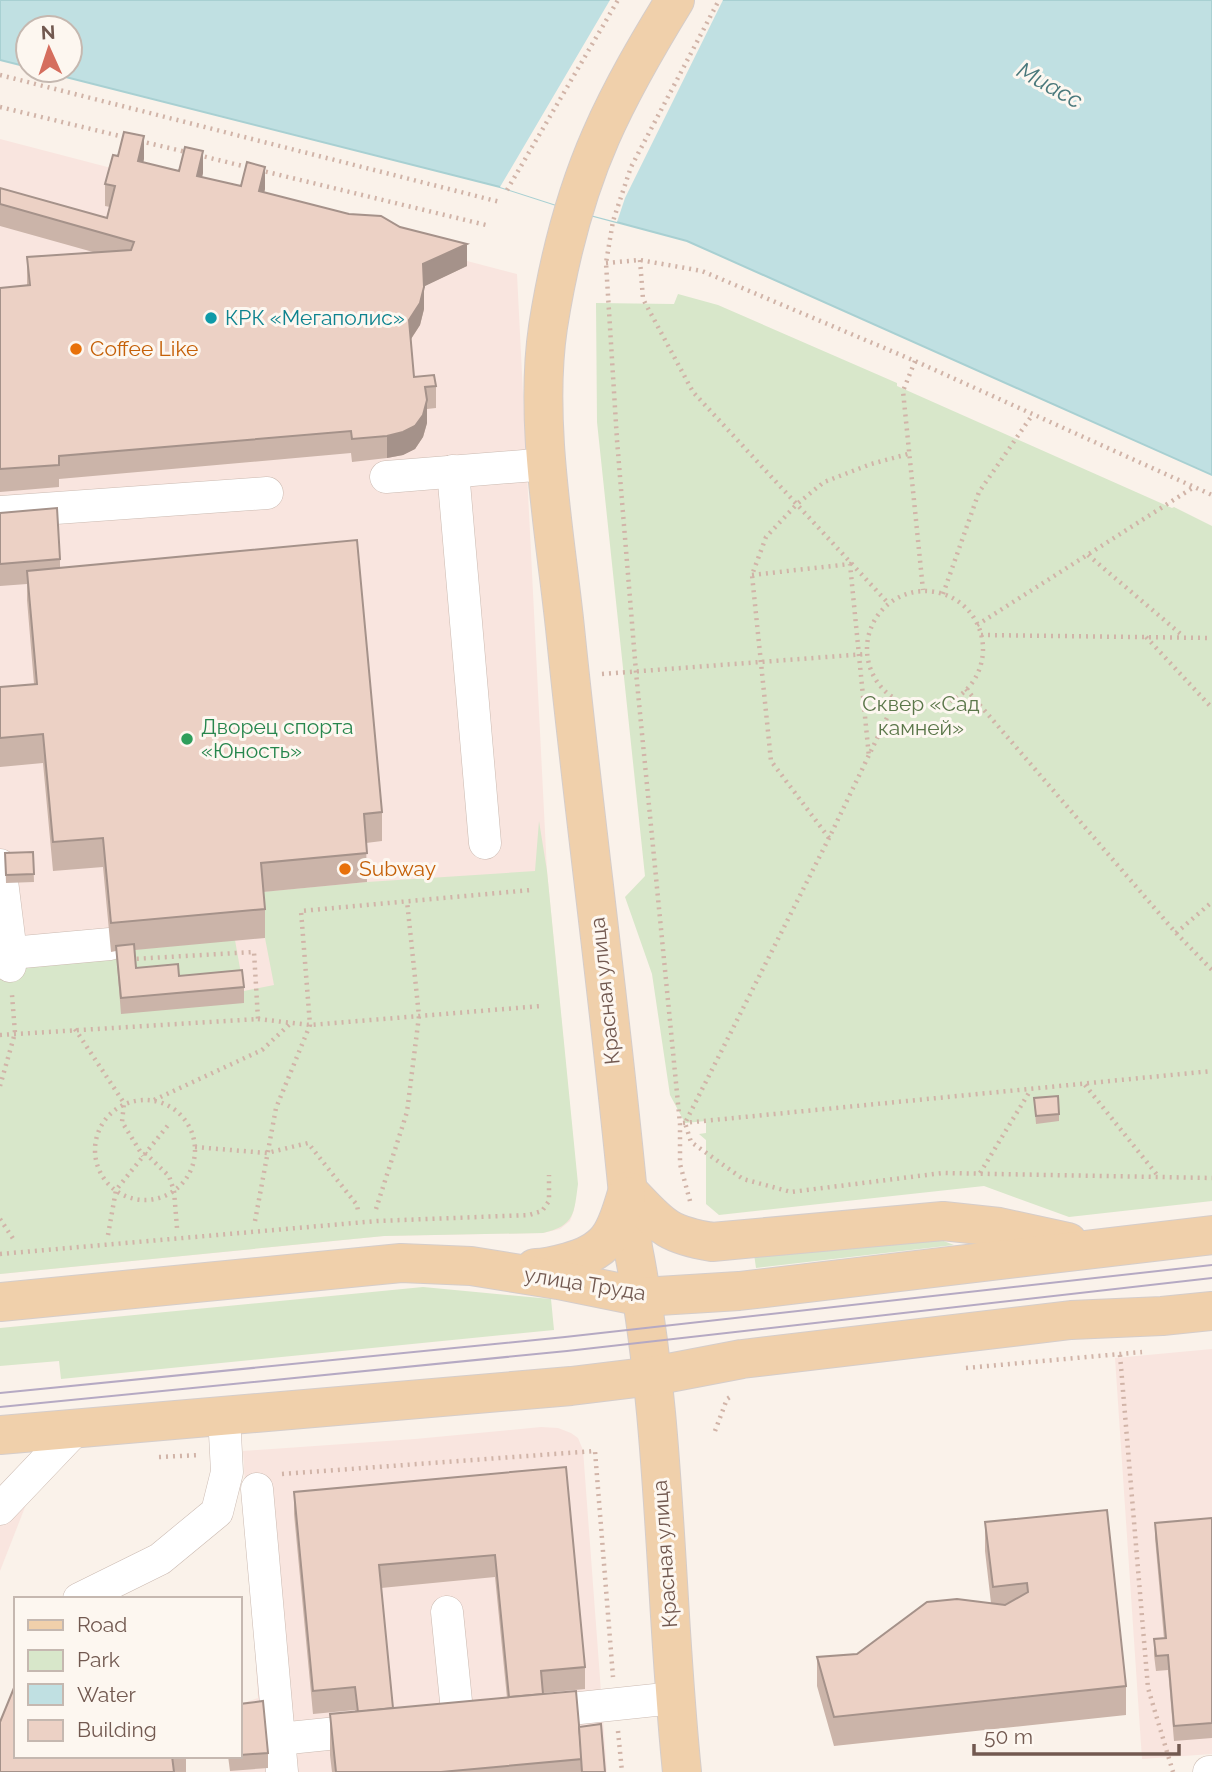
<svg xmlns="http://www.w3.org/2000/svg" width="1212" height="1772" viewBox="0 0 1212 1772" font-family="Raleway,sans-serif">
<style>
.commercial{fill:#f9e5df}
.green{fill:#d8e7ca}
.water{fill:#c0e0e2;stroke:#a8d0d2;stroke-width:2}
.pier{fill:#faf2ea}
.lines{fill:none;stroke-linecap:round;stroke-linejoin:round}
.minor-casing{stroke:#cbbab1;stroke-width:33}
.major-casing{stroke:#d5cdca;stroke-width:40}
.path{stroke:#d1b4a8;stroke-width:4.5;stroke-dasharray:2 5;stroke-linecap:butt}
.minor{stroke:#fff;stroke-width:32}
.major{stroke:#f0d0ab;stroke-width:38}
.tram{stroke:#b5a9c3;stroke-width:2}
.wall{fill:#cbb4a9;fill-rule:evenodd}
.shaded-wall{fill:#a5928a}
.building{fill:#ecd1c5;stroke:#a5928a;stroke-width:2}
.culture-dot{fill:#0f9aa8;stroke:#fdf7f0;stroke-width:2.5}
.food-dot{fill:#e8710a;stroke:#fdf7f0;stroke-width:2.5}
.leisure-dot{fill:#2e9e5b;stroke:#fdf7f0;stroke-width:2.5}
.labels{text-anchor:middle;stroke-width:6;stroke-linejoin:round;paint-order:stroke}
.culture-label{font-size:21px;fill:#0d838f;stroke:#fdf7f0;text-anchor:start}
.food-label{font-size:21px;fill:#c56008;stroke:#fdf7f0;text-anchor:start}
.park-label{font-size:21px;fill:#5b774a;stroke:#fdf7f0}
.leisure-label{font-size:21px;fill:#27864d;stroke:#fdf7f0;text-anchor:start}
.street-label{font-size:21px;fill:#725950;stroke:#fdf7f0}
.water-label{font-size:23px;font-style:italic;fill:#49787b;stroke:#fdf7f0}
</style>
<rect width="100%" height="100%" fill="#faf2ea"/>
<!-- commercial -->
<g class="commercial">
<polygon points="0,139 517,274 547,871 577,1181 574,1210 570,1221 560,1229 543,1233 384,1236 0,1274"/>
<polygon points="1212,1349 1212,1754 1142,1759 1115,1358"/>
<polygon points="541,1427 558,1428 571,1433 578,1438 583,1450 607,1772 230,1772 229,1756 240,1756 240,1704 258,1698 243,1451 415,1439"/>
<polygon points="0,1499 27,1502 0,1571"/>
</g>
<!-- green -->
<g class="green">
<polygon points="678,294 718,305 897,383 897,386 1172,508 1174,507 1212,526 1212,1201 1069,1217 984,1186 719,1215 706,1204 706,1140 699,1134 706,1133 706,1121 685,1123 670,1095 652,974 625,897 645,876 597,422 596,303 674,304"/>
<path d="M539,821L547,871L578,1184C574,1213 575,1226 543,1233L384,1236L0,1274V971L111,952L235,940L244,991L274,985L265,938L261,892L367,882L535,871Z"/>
<polygon points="941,1240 954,1245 756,1268 754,1254"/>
<polygon points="423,1287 551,1299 554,1330 61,1379 59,1361 0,1366 0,1328"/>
</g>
<!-- water -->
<polygon class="water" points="0,0 1212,0 1212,475 687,241 575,211 500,187 38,70 70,70 70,28 28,28 28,67 0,60"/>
<!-- pier -->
<polygon class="pier" points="610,0 723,0 625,198 617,222 575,211 500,187"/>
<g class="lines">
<!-- minor casing -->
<g class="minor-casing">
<g id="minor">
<polyline points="453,471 485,843"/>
<polyline points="386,477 548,464"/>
<polyline points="0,512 267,493"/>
<polyline points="0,865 11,953 10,966"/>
<polyline points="11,953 110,944"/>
<polyline points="257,1489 282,1772"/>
<polyline points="0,1509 78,1427"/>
<polyline points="79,1599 160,1559 217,1512 227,1472 224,1415"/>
<polyline points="447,1612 458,1721"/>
<polyline points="542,1712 674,1698"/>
<polyline points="279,1739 357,1731"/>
<polyline points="1209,1772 1212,1772"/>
</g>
</g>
<!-- major casing -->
<g class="major-casing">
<g id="major">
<path d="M675,0C648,44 622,88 601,136C575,195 558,263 548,327C534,421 555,533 565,628C586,835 615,1041 633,1248C667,1420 664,1598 682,1772"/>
<path d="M628,1191C660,1224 664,1234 712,1242L943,1221L999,1227L1068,1242"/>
<path d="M535,1268C546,1268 557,1265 568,1262C608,1251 615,1234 626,1196"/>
<polyline points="0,1302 401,1263 471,1266 558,1280 642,1297 739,1291 1212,1235"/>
<polyline points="0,1435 571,1386 653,1376 742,1359 1071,1320 1162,1316 1212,1311"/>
</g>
</g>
<!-- path -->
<g class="path">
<polyline points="0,75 500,202"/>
<polyline points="0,107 128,138"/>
<polyline points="140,141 186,152"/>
<polyline points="198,155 251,168"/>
<polyline points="259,170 486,225"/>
<polyline points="507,190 618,0"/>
<polyline points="640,260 643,299 693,392 888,603"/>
<polyline points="606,263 640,260 702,271 915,361 1212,495"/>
<polyline points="915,361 903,391 923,590"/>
<polyline points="1088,555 1183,636"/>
<polyline points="752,575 850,564 869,757"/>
<circle cx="925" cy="649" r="58"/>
<polyline points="943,594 979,492 1033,414"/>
<polyline points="977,625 1194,487"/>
<polyline points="981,635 1212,638"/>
<polyline points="1146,637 1212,708"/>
<polyline points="602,674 866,654"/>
<polyline points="966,689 1176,933 1212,970"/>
<polyline points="896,699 829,838 685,1123 691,1142 743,1179 791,1192 942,1173 1212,1178"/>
<polyline points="829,838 771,761 752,575 766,537 797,504 824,482 871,464 908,454"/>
<polyline points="1176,933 1212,902"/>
<polyline points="258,1019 310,1025 541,1006"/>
<polyline points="75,1029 124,1103 122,1122 143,1156"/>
<polyline points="0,1035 258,1019 254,952 133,959"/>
<polyline points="1085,1085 1158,1176"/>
<polyline points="0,1086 15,1033 12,995"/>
<polyline points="154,1100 262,1050 291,1023"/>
<circle cx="145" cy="1150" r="50"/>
<polyline points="683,1123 1212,1071"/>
<polyline points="195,1147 267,1153 308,1143 357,1205 358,1211"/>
<polyline points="145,1153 169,1176 174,1191 177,1228"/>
<polyline points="980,1173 1030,1091"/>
<polyline points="690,1201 680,1164 680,1124 636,672 617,440 606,263 613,221 631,167 719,0"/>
<polyline points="376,1209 407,1112 419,1016 407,901"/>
<polyline points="0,1219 14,1240"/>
<polyline points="255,1221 276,1108 310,1025 301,911 531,890"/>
<polyline points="108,1235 116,1190 169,1124"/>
<polyline points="0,1254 377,1221 529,1215 542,1211 549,1201 549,1175"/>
<polyline points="1120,1355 1148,1688 1173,1772"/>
<polyline points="966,1368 1142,1352"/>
<polyline points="715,1431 727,1399 733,1395"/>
<polyline points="159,1457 200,1455"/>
<polyline points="282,1474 595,1451 613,1677"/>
<polyline points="618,1731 622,1772"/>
</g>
<!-- minor -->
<use href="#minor" class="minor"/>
<!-- major -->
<use href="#major" class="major"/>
<!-- tram -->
<g class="tram">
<polyline points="0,1393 565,1337 1212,1265"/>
<polyline points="0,1407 567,1351 1212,1278"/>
</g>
</g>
<!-- wall -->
<g class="wall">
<polygon points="144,159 143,162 179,171 203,173 202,177 241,186 265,189 264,192 467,266 424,286 424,309 420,325 411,339 414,377 436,386 436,408 427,409 427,423 423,437 415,449 403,455 387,458 352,462 351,453 59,479 59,487 0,492 0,288 27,286 27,257 93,252 0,226 0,188 107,218 110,207 105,206 105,184"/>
<polygon points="0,513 60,559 60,568 382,812 382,841 366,843 367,882 263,892 265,909 265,938 135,950 136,968 244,987 244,1003 121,1014 116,951 111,952 103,867 53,871 43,763 0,767 0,687 34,684 27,600 27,584 0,586"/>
<polygon points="33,852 34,882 6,883 5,853"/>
<polygon points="1034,1098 1059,1114 1059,1121 1036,1124"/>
<path d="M566,1467L585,1667V1689L543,1693L579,1727L605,1772H332L330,1755V1714L356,1712L355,1710L313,1714L294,1514V1492ZM495,1577L507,1698L393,1708L381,1588Z"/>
<polygon points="1212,1518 1212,1738 1174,1741 1168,1670 1156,1671 1154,1655 1154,1639 1164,1639 1155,1538 1155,1523"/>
<polygon points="985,1522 1126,1686 1126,1715 834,1746 817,1686 817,1657 857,1654 991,1603 985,1551"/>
<polygon points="240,1704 268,1753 268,1768 230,1771 228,1756 240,1756"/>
<polygon points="16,1756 186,1756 186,1772 0,1772"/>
</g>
<!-- shaded-wall -->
<g class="shaded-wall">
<polygon points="144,136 144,159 138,183 138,161"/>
<polygon points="203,151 203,173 197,198 197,176"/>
<polygon points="265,167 265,189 259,213 259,191"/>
<polygon points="467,244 467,266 423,287 423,264"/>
<polygon points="424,287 424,309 420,325 409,342 409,320"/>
<polygon points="427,400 427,423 423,437 415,449 403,455 387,458 387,436"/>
</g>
<!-- building -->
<g class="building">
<polygon points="124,132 144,136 138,161 179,171 185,147 203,151 197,176 241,186 247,162 265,167 259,191 349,214 381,216 400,227 467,244 423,264 424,287 420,303 409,320 414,377 434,375 436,386 425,387 427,400 423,415 415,426 403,432 387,436 352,439 351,431 59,456 59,465 0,469 0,288 30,285 27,257 131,250 134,242 0,204 0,188 107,218 115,186 105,184 113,155 118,156"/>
<polygon points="57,508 60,559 0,564 0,513"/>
<polygon points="357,540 382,812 364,814 367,853 261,863 265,909 111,923 103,838 53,842 43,734 0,738 0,687 37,684 27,571"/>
<polygon points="33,852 34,874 6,875 5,853"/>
<polygon points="134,944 136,968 178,964 179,976 242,970 244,987 121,998 116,946"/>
<polygon points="1058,1096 1059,1114 1036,1116 1034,1098"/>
<polygon points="566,1467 585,1667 541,1671 543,1694 509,1697 495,1555 379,1565 393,1708 358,1712 355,1687 313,1691 294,1492"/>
<polygon points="1107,1510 1126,1686 834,1717 817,1657 857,1654 927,1602 957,1599 1005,1605 1028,1592 1027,1583 993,1587 985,1522"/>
<polygon points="1212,1518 1212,1723 1174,1726 1168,1655 1156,1656 1154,1639 1166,1638 1155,1523"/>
<polygon points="16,1683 16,1756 172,1756 174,1772 0,1772 0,1722"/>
<polygon points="576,1691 582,1759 441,1772 336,1772 330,1714"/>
<polygon points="263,1701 268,1753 240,1755 240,1704"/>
<polygon points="601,1724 605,1772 582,1772 579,1727"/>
</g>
<!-- markers -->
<circle class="culture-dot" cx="211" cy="318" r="7"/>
<g class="food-dot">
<circle cx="76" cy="349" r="7"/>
<circle cx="345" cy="869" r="7"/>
</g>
<circle class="leisure-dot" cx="187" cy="739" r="7"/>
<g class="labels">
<!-- culture labels -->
<g class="culture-label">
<text x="225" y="325">КРК «Мегаполис»</text>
</g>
<!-- food labels -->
<g class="food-label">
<text x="90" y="356">Coffee Like</text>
<text x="359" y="876">Subway</text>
</g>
<!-- park labels -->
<g class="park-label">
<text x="921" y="711">Сквер «Сад<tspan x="921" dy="24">камней»</tspan></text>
</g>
<!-- leisure labels -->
<g class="leisure-label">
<text x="201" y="734">Дворец спорта<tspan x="201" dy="24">«Юность»</tspan></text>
</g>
<!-- street labels -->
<g class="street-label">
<text transform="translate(605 991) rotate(-96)" y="7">Красная улица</text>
<text transform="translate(585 1284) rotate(9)" y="7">улица Труда</text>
<text transform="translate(665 1554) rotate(-94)" y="7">Красная улица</text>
</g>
<!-- water labels -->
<g class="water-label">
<text transform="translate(1050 85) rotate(29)" y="8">Миасс</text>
</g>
</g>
<!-- legend -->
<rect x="14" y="1597" width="228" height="161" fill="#fdf7f0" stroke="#c5b8b0" stroke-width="2"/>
<rect x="28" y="1620" width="35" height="10" fill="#f0d0ab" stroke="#c5b8b0" stroke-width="2"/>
<text x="77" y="1632" font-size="21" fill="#725950">Road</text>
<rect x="28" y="1650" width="35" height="21" fill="#d8e7ca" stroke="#c5b8b0" stroke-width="2"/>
<text x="77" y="1667" font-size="21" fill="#725950">Park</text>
<rect x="28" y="1684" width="35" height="21" fill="#c0e0e2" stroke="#c5b8b0" stroke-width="2"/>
<text x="77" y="1702" font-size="21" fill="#725950">Water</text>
<rect x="28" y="1720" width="35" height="21" fill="#ecd1c5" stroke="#c5b8b0" stroke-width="2"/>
<text x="77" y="1737" font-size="21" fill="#725950">Building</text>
<!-- north arrow -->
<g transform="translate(49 49) rotate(357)"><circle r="33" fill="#fdf7f0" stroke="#c5b8b0" stroke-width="2"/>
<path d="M0-5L12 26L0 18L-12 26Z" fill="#d56e5e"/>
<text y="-10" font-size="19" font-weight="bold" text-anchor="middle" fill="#725950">N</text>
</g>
<!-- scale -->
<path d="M974 1744v10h205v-10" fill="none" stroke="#725950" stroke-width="3.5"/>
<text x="984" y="1744" font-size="21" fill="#725950" stroke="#fdf7f0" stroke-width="5" paint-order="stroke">50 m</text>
</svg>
